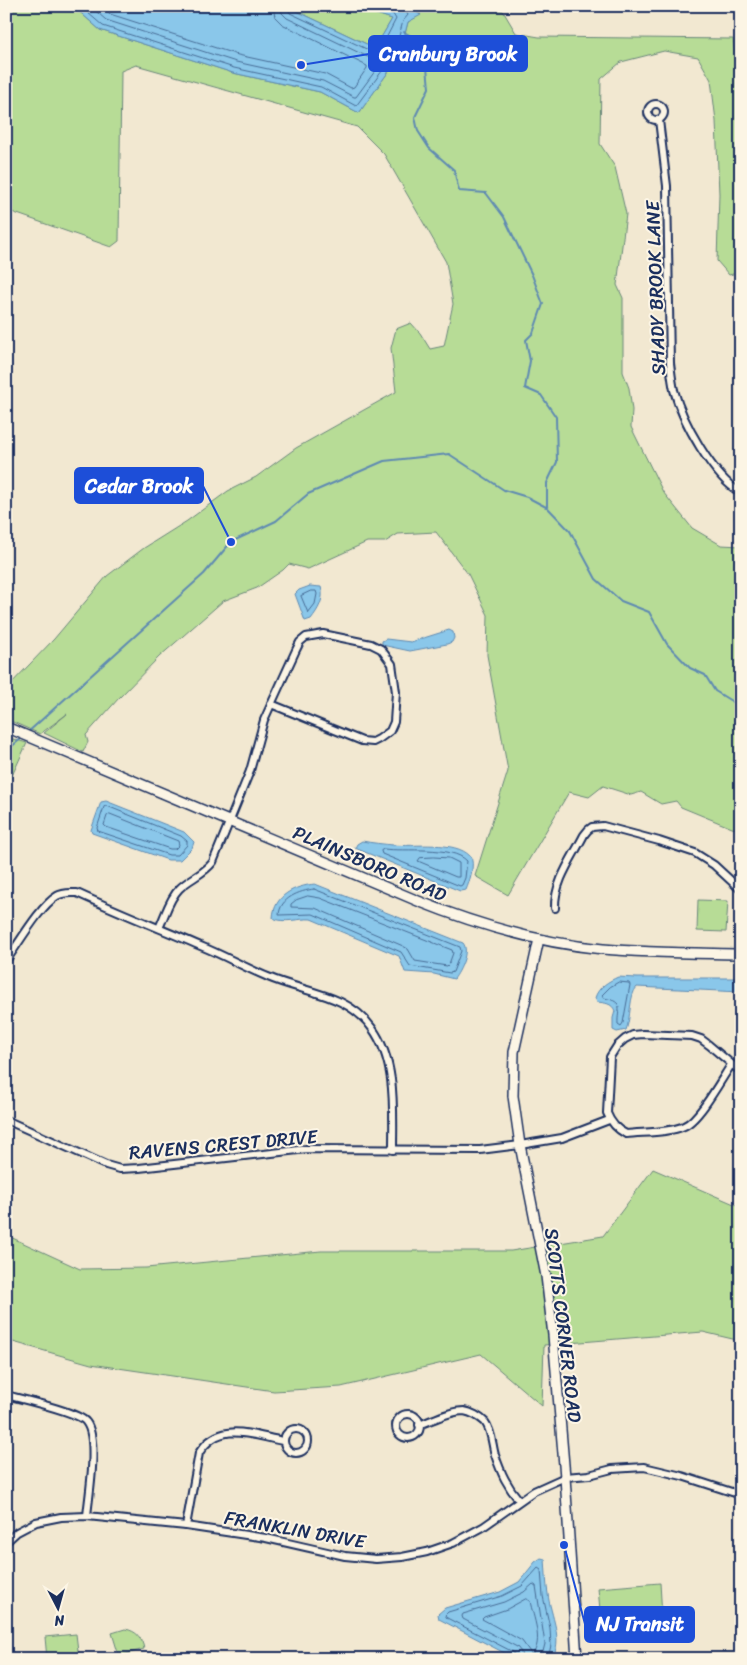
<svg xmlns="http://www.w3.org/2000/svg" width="747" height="1665" viewBox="0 0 747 1665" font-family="Sriracha,sans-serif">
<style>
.green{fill:#b7dc96;stroke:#69867a}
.water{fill:#8ac7ea;stroke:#5e8ab2}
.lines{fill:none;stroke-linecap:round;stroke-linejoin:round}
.shore{stroke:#476c96;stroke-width:1}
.stream{stroke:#5e8ab2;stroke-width:2}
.street-casing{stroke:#1b2f5e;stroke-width:10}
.secondary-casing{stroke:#1b2f5e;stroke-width:12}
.street{stroke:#fcf5e5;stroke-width:6}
.secondary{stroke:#fcf5e5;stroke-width:9}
.labels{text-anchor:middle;stroke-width:4;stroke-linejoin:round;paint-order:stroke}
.street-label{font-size:19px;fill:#1b2f5e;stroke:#fcf5e5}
.leader{fill:none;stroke:#1d4ed8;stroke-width:2}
.callout-dot{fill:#1d4ed8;stroke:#fcf5e5;stroke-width:2}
.callout{fill:#1d4ed8;stroke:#1d4ed8;stroke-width:2}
.callout-label{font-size:20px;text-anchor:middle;font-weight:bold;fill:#fff}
</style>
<rect width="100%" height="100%" fill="#f2e8d1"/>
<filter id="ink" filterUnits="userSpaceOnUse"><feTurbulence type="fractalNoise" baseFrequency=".02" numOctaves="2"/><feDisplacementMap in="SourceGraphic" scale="10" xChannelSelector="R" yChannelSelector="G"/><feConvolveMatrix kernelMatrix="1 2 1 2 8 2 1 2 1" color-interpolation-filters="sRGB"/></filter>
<g filter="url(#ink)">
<!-- green -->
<g class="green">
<polygon points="6,6 73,6 100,30 233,73 320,92 359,113 399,57 408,22 421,14 404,6 461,6 503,11 516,33 539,37 733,39 736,62 741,199 741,272 729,275 717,261 719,194 716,121 711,80 698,57 664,51 621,62 601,79 600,144 615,167 626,214 617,285 623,298 623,372 629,388 632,410 631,427 663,492 692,528 721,545 741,546 741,830 732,828 681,807 676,801 661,804 641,792 631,795 603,786 589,797 569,792 508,895 475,876 508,771 487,655 488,615 468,574 436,532 398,534 385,542 367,542 308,569 289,564 283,570 257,588 223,601 159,657 119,698 86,735 88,742 83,752 44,733 67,714 40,734 6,719 6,689 54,639 107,576 144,548 187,521 228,491 256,477 296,448 396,392 391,348 396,329 411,323 420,333 430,349 444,346 453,304 446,262 384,154 357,127 136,65 121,71 119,241 111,247 6,210"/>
<polygon points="286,6 352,6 392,19 375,48"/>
<polygon points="6,737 27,743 10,780 6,784"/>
<polygon points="698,900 728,901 726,932 697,931"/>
<polygon points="653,1169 741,1207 741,1341 703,1332 544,1345 542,1406 481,1354 341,1387 274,1391 91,1364 6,1340 6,1235 80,1269 146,1268 321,1251 511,1251 603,1236"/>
<polygon points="660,1583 662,1616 601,1621 598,1588"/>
<path d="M125,1629C137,1631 142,1638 144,1649L119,1656L112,1633Z"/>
<polygon points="76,1634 79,1659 47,1659 45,1637"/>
</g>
<!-- water -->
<g class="water">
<polygon points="73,6 286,6 375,48 392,19 352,6 404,6 421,15 408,22 399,57 359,113 320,92 233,73 100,30"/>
<path d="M310,586L321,587C325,599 318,610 311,619L305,621L295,594L299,590Z"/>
<polygon points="449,630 453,632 454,638 452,642 447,644 410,651 382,645 382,641 386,639 411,642"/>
<polygon points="106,801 184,832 194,842 192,848 180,860 168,860 92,833 91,830 101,802"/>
<path d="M362,841C372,843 383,844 393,845C414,847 455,840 470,856C476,863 469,883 466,890L460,891L355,848L357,844Z"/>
<path d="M315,884L463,943C470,951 460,971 454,979L434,974L405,972L399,956L311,919C299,918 284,924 273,918C274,895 295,886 315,884Z"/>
<path d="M618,977L637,978H741V992L637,987C629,994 631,1019 626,1030L617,1032L613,1030V1018L615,1011C612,1003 605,1003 597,1002L595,998C598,987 609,981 618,977Z"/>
<path d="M541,1558L545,1559C546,1571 546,1583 548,1594C550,1614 565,1641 551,1659H516L439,1619L438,1614L445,1608L500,1592L519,1582L535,1562Z"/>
</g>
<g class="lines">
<!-- shore -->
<g class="shore">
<polyline points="80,6 103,26 234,68 321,87 356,106 394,55 403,21 408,15 403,6"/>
<polyline points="90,6 106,20 236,62 323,81 354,97 356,97 381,63 381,60 370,58 287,18 282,13 281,6"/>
<polyline points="101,6 110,14 238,55 325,74 351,88 354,87 367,68 367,66 282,24 275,17 273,6"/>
<polyline points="287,6 290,13 375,53 380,50 396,19 393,14 368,6"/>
<polygon points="311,591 316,591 317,594 315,604 308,613 301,596"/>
<polygon points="107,806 181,836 187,841 187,845 178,855 169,855 98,831 97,828 104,807"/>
<polygon points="110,814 178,841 179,845 175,849 170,849 106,827 104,825 107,816"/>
<path d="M384,849C405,852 452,845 467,861L465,878L462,885L460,886L382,854L381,851Z"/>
<polygon points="434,857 449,858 459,863 459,877 456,877 418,861 420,858"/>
<path d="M314,889L460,947L461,951L453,972L450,973L410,966L401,952L313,914L279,915C280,898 299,891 314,889Z"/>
<polygon points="308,896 320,898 452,950 453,953 449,964 447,966 415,961 408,949 403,946 315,908 291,907 291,904 296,900"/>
<path d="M619,982L629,983L630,985L623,1023L621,1026L618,1024C617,1009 626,1002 604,998L602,995L610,987Z"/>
<path d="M526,1599L530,1601C533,1617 544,1641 532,1655L522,1641L482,1619L484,1617L507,1609Z"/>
<polyline points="516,1659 513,1652 447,1618 445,1615 448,1612 502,1596 522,1586 538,1568 541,1570 543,1596 550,1628 551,1645 548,1659"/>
<polyline points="522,1659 521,1652 517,1647 463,1619 462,1616 463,1614 504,1602 524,1592 533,1584 536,1586 545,1644 541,1659"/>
</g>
<!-- stream -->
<g class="stream">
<polyline points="404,32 413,37 426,57 429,88 415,117 418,131 429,148 454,170 459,191 486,193 504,217 532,275 543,304 533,333 526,340 530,361 525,388 541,395 556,417 557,462 547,483 547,507 570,531 596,579 621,601 649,612 667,644 690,668 705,675 715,691 741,707"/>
<polyline points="27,733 204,574 231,542 276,521 308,494 384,461 449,454 504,490 527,497 546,507"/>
<polyline points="6,751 22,738"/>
</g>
<!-- street casing -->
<g class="street-casing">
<g id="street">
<circle cx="656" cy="112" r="8"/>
<path d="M659,120L667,186L670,363C671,371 672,381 674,390C682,421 713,477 741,493"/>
<path d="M555,908C554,882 573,857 584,835L588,830L592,827L603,826L659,841L695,853L714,865L741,890"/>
<path d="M159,928C165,916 169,899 179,889C190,878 203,875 213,862L250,771L264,720L296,650L300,642L306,637L323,634L371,644L381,649L392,664L396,692L394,722L390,731L379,739L373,742L362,741L271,704"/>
<path d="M6,961C19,943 40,906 57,896C63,892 70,893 77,893C118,912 161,929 203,947C225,956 246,968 268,977C305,993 347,993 372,1028C397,1062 393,1110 393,1150"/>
<path d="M731,1065C721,1080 699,1120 684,1126C669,1133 643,1132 626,1134C616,1129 611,1123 607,1113L610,1057L617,1046L625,1039L633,1035L643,1034L692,1036L701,1039L709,1045L741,1072"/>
<polyline points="6,1120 106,1165 120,1169 139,1168 307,1149 480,1150 520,1145 562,1138 609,1120"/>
<path d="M6,1395C21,1399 79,1412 86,1422C99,1438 89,1494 87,1516"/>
<circle cx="408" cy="1426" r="12"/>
<path d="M419,1425C433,1420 450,1411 464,1411C471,1412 480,1417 485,1422C492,1431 492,1445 495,1455C501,1473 507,1486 519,1500"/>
<circle cx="296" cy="1441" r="12"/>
<path d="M186,1526L199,1453C220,1420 251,1435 283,1441"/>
<polyline points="6,1542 17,1532 36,1522 61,1517 87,1516 186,1526 266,1538 345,1556 376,1559 402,1557 427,1552 453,1543 483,1527 534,1491 565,1477 589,1475 612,1469 644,1467 682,1476 741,1495"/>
</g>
</g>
<!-- secondary casing -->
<g class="secondary-casing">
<g id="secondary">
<path d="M6,727L418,901C478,925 539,943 603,949C649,953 695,953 741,954"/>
<polyline points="539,939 514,1052 513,1096 520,1145 546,1276 553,1335 565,1477 577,1659"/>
</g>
</g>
<!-- street -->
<use href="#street" class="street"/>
<!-- secondary -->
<use href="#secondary" class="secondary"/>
</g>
</g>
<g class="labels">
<!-- street labels -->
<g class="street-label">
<text transform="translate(655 288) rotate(-92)" y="7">SHADY BROOK LANE</text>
<text transform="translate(370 863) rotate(23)" y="7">PLAINSBORO ROAD</text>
<text transform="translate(223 1144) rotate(-5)" y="7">RAVENS CREST DRIVE</text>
<text transform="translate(564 1325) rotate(83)" y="7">SCOTTS CORNER ROAD</text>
<text transform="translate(295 1529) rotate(10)" y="7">FRANKLIN DRIVE</text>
</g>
</g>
<!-- callouts -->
<path class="leader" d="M301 65L369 54M231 542L203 486M564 1545L585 1624"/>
<g class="callout-dot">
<circle cx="301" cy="65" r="5"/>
<circle cx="231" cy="542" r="5"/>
<circle cx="564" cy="1545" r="5"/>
</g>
<g class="callout">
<rect x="369" y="36" width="158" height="35" rx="5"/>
<rect x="75" y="468" width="128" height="35" rx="5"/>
<rect x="585" y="1607" width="109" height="35" rx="5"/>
</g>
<g class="callout-label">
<text x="448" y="61">Cranbury Brook</text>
<text x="139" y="493">Cedar Brook</text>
<text x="640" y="1631">NJ Transit</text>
</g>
<!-- margin -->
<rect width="747" height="1665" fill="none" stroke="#fcf5e5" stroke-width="25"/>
<rect x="12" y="12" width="722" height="1640" fill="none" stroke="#1b2f5e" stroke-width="2" filter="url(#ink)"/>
<!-- north arrow -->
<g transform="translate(58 1608) rotate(174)" stroke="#fcf5e5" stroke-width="4" paint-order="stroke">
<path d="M0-4L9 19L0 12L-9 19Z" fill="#1b2f5e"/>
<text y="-8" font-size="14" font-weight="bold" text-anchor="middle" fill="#1b2f5e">N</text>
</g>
</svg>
